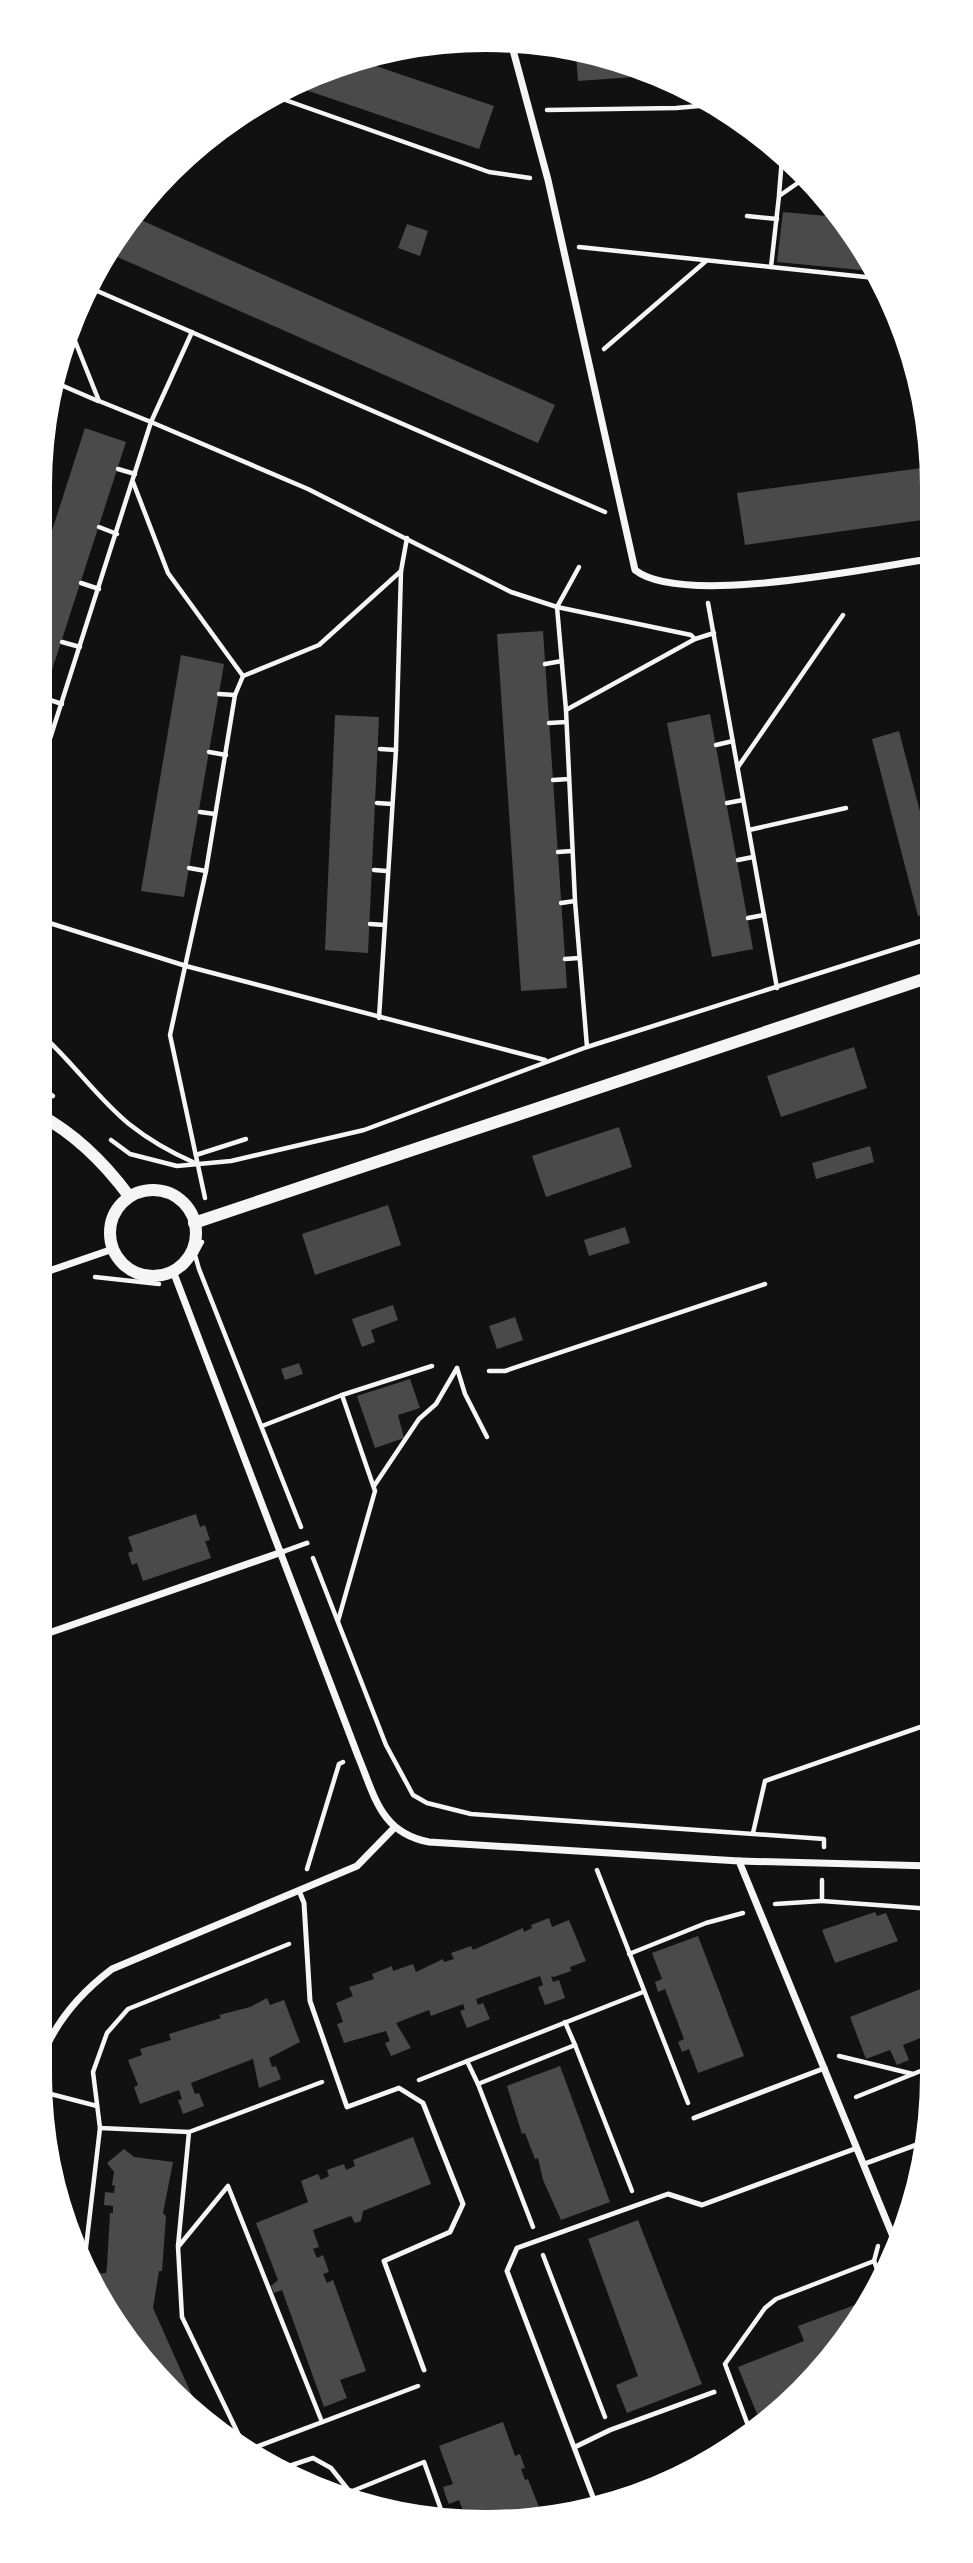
<svg xmlns="http://www.w3.org/2000/svg" width="973" height="2563" viewBox="0 0 973 2563" font-family="Commissioner,sans-serif">
<style>
.building{fill:#4a4a4a}
.lines{fill:none;stroke-linecap:round;stroke-linejoin:round}
.path{stroke:#f5f5f5;stroke-width:4.5}
.service{stroke:#f5f5f5;stroke-width:5}
.minor{stroke:#f5f5f5;stroke-width:7}
.tertiary{stroke:#f5f5f5;stroke-width:12}
</style>
<rect width="100%" height="100%" fill="#111"/>
<!-- building -->
<g class="building">
<polygon points="576,54 602,56 648,76 578,81"/>
<polygon points="370,64 494,106 479,149 300,88"/>
<polygon points="783,212 838,217 871,271 777,262"/>
<polygon points="132,216 555,405 538,443 113,255"/>
<polygon points="407,224 428,231 420,256 398,248"/>
<polygon points="85,428 126,442 40,707 40,568"/>
<polygon points="929,467 929,519 745,545 737,493"/>
<polygon points="543,631 567,988 521,991 497,634"/>
<polygon points="181,655 224,664 184,897 141,891"/>
<polygon points="710,714 753,949 712,957 667,723"/>
<polygon points="335,715 379,717 368,953 325,950"/>
<polygon points="899,731 930,850 930,914 918,916 872,739"/>
<polygon points="854,1047 867,1088 781,1117 767,1076"/>
<polygon points="619,1127 632,1167 546,1197 532,1156"/>
<polygon points="870,1146 874,1162 816,1179 812,1163"/>
<polygon points="388,1205 401,1245 315,1275 302,1234"/>
<polygon points="625,1227 630,1243 589,1256 584,1240"/>
<polygon points="393,1305 398,1320 371,1330 375,1342 362,1347 352,1319"/>
<polygon points="515,1317 523,1340 497,1349 489,1326"/>
<polygon points="299,1363 303,1374 285,1380 281,1369"/>
<polygon points="410,1379 420,1408 398,1415 404,1438 375,1448 357,1396"/>
<polygon points="196,1514 200,1527 205,1525 210,1540 205,1541 211,1558 143,1581 137,1563 132,1565 128,1553 133,1551 128,1537"/>
<polygon points="875,1912 877,1916 886,1913 898,1941 835,1963 822,1930"/>
<polygon points="549,1918 552,1927 569,1920 586,1961 570,1967 571,1971 554,1977 551,1976 553,1982 559,1980 565,1998 545,2005 538,1987 543,1985 540,1976 476,1999 478,2005 483,2003 490,2019 467,2028 460,2011 465,2009 463,2004 431,2016 429,2010 396,2023 411,2048 391,2056 385,2043 390,2041 386,2031 344,2043 337,2024 343,2022 336,2003 353,1996 349,1987 374,1979 372,1974 392,1966 393,1971 413,1964 416,1972 443,1959 444,1962 454,1959 451,1953 471,1946 473,1950 523,1928 524,1932 532,1928 531,1925"/>
<polygon points="698,1936 744,2056 698,2073 689,2049 682,2052 678,2042 684,2039 665,1989 658,1992 655,1982 662,1979 652,1953"/>
<polygon points="933,1984 933,2033 903,2045 909,2060 897,2065 890,2050 866,2059 850,2017"/>
<polygon points="267,1998 270,2005 284,2000 300,2042 269,2058 272,2067 276,2066 281,2079 259,2088 253,2059 191,2083 195,2094 199,2093 204,2106 183,2114 178,2100 182,2099 179,2090 140,2104 134,2087 138,2085 128,2060 142,2055 140,2049 171,2040 169,2034 221,2018 219,2015 250,2007"/>
<polygon points="560,2066 610,2202 561,2220 543,2180 538,2158 535,2159 525,2133 522,2134 507,2086"/>
<polygon points="413,2137 431,2184 363,2211 361,2221 355,2223 351,2216 313,2230 319,2247 313,2249 317,2258 323,2255 329,2272 323,2274 327,2283 333,2280 366,2371 340,2380 347,2398 324,2407 282,2290 274,2293 271,2286 278,2280 256,2223 308,2202 301,2181 318,2174 321,2180 329,2176 327,2170 344,2164 346,2170 355,2166 353,2160"/>
<polygon points="124,2149 134,2157 173,2162 163,2213 166,2216 162,2271 159,2271 153,2308 198,2409 151,2370 105,2292 106,2287 102,2286 95,2274 106,2273 107,2266 110,2213 113,2213 113,2206 104,2205 105,2192 114,2193 115,2186 112,2185 114,2172 107,2163"/>
<polygon points="638,2220 702,2384 627,2413 616,2385 638,2376 588,2239"/>
<polygon points="863,2302 841,2348 781,2404 757,2414 738,2367 804,2341 798,2326"/>
<polygon points="503,2422 515,2456 520,2454 525,2468 521,2469 525,2480 528,2479 542,2515 466,2518 459,2500 449,2504 446,2497 443,2487 453,2484 439,2446"/>
</g>
<g class="lines">
<!-- path -->
<g class="path">
<polyline points="274,96 489,172 530,178"/>
<polyline points="547,110 676,108 711,105"/>
<polyline points="779,195 782,158"/>
<polyline points="747,216 777,219"/>
<polyline points="579,247 771,267 779,196 805,178"/>
<polyline points="771,267 875,278"/>
<polyline points="95,290 605,512"/>
<polyline points="192,332 151,422 308,489 511,592 557,607 691,635 695,639"/>
<polyline points="604,349 706,261"/>
<polyline points="54,382 98,401"/>
<polyline points="118,469 135,474"/>
<polyline points="133,482 168,573 243,676 235,695 206,871 170,1035 205,1198"/>
<polyline points="99,527 117,534"/>
<polyline points="81,583 99,589"/>
<polyline points="708,603 777,988"/>
<polyline points="62,642 80,647"/>
<polyline points="545,664 562,661"/>
<polyline points="243,676 319,645 401,571"/>
<polyline points="219,694 235,695"/>
<polyline points="44,698 62,704"/>
<polyline points="566,710 557,607 579,567"/>
<polyline points="549,723 566,722"/>
<polyline points="716,745 733,741"/>
<polyline points="380,749 396,750"/>
<polyline points="209,752 226,755"/>
<polyline points="738,767 843,615"/>
<polyline points="40,770 151,422 99,401 73,336"/>
<polyline points="553,780 569,779"/>
<polyline points="377,803 392,804"/>
<polyline points="727,803 743,800"/>
<polyline points="200,812 215,814"/>
<polyline points="749,830 846,808"/>
<polyline points="558,852 572,851"/>
<polyline points="738,860 753,857"/>
<polyline points="189,868 206,871"/>
<polyline points="374,870 387,871"/>
<polyline points="561,903 575,901"/>
<polyline points="748,918 764,915"/>
<polyline points="40,920 186,966 545,1060"/>
<polyline points="370,924 385,925"/>
<polyline points="565,959 579,958"/>
<polyline points="379,1018 396,750 401,571 407,538"/>
<path d="M40,1033C72,1061 97,1098 129,1124C149,1140 172,1153 195,1163"/>
<polyline points="587,1047 575,901 566,710 695,639 714,633"/>
<polyline points="40,1086 53,1096"/>
<polyline points="111,1140 130,1154 177,1166 231,1161 364,1130 587,1047 930,938"/>
<polyline points="196,1155 246,1139"/>
<polyline points="202,1242 195,1255 199,1269 301,1527"/>
<polyline points="95,1277 159,1284"/>
<polyline points="457,1368 465,1394 487,1437"/>
<polyline points="489,1371 505,1371 765,1284"/>
<polyline points="262,1426 342,1395"/>
<polyline points="374,1486 419,1419 436,1404 457,1368"/>
<polyline points="313,1558 386,1745 413,1795 427,1803 471,1814 824,1839 824,1847"/>
<polyline points="338,1621 375,1491 342,1395 432,1366"/>
<polyline points="753,1833 765,1781 932,1723"/>
<polyline points="307,1869 339,1764 343,1762"/>
<polyline points="597,1870 688,2103"/>
<polyline points="822,1880 822,1901 932,1909"/>
<polyline points="775,1904 822,1901"/>
<polyline points="629,1954 706,1923 743,1913"/>
<polyline points="575,2045 632,2191"/>
<polyline points="839,2056 913,2074"/>
<polyline points="467,2061 478,2084"/>
<polyline points="419,2080 643,1992"/>
<polyline points="43,2092 97,2106"/>
<polyline points="856,2097 933,2066"/>
<polyline points="100,2128 189,2132"/>
<polyline points="533,2227 478,2084 575,2045 565,2022"/>
<polyline points="178,2246 189,2132 322,2082"/>
<polyline points="543,2255 605,2417"/>
<polyline points="85,2256 100,2128 93,2072 107,2033 128,2009 289,1944"/>
<polyline points="878,2272 874,2261 878,2246"/>
<polyline points="749,2428 725,2364 765,2308 776,2299 874,2261"/>
<polyline points="245,2448 182,2317 178,2247 228,2186 322,2422"/>
<polyline points="248,2450 418,2386"/>
<polyline points="280,2469 313,2458 331,2468 350,2492"/>
<polyline points="350,2492 424,2462 444,2518"/>
</g>
<!-- service -->
<g class="service">
<polyline points="282,1552 307,1543"/>
<polyline points="300,1893 304,1903 310,2001 347,2107 399,2088 423,2103 463,2204 450,2232 384,2261 424,2370"/>
<polyline points="694,2118 825,2068"/>
<polyline points="864,2164 924,2142"/>
<polyline points="575,2447 610,2430 714,2392"/>
<polyline points="596,2505 507,2271 517,2248 668,2194 702,2205 857,2148"/>
</g>
<!-- minor -->
<g class="minor">
<path d="M513,50L548,180L635,570C682,607 868,568 929,559"/>
<path d="M173,1271L358,1756C375,1797 381,1833 429,1842L739,1861L894,2239"/>
<polyline points="40,1274 113,1249"/>
<polyline points="40,1636 282,1552"/>
<polyline points="739,1861 932,1866"/>
<path d="M40,2063C53,2024 79,1994 112,1969L357,1866L394,1828"/>
</g>
<!-- tertiary -->
<g class="tertiary">
<path d="M40,1115C75,1134 106,1165 129,1196"/>
<circle cx="153" cy="1233" r="43"/>
<polyline points="194,1223 930,977"/>
</g>
</g>
<!-- crop -->
<path d="M0 0H973V2563H0ZM486 52H486A434 434 0 0 1 920 486V2076A434 434 0 0 1 486 2510H486A434 434 0 0 1 52 2076V486A434 434 0 0 1 486 52Z" fill="#fff" fill-rule="evenodd"/>
</svg>
